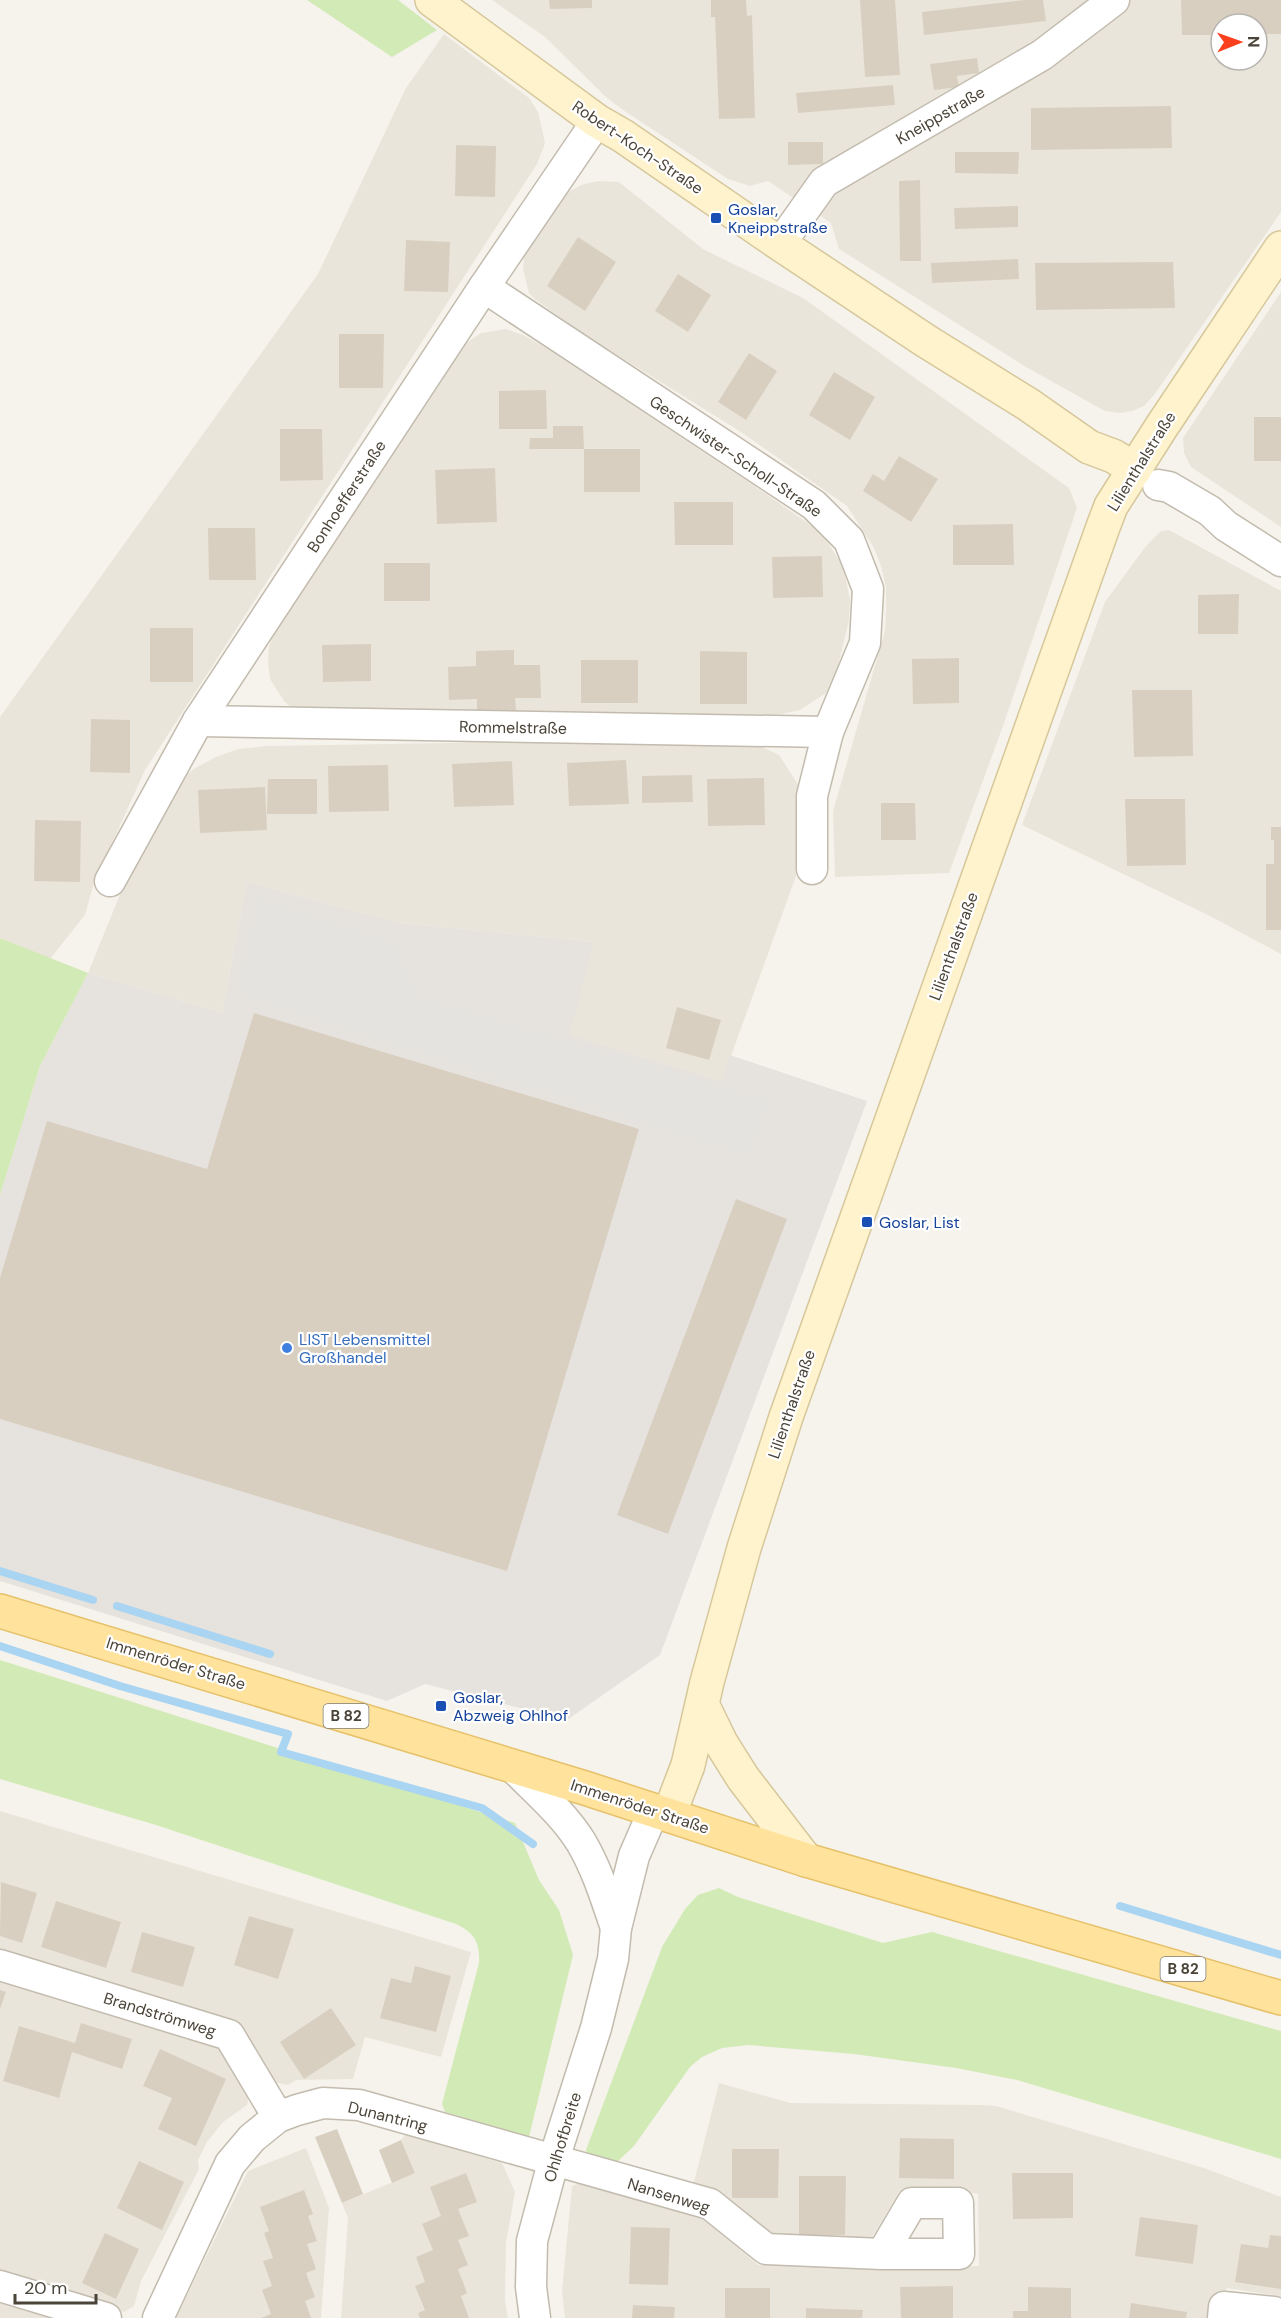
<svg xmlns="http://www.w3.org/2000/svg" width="1281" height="2318" viewBox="0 0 1281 2318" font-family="'DM Sans',sans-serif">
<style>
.residential{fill:#eae5da;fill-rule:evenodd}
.industrial{fill:#e6e2dd}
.green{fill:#d2eab5}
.parking{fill:#e5e3e0}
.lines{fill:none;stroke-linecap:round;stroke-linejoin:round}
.stream{stroke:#a9d4f2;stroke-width:8}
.building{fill:#d8cfc1}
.street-casing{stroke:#c2bbae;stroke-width:33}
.secondary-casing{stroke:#d6c79b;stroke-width:36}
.primary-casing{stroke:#e6c16a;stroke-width:36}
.street{stroke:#fff;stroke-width:30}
.secondary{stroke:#fff3cd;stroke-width:33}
.primary{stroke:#ffe39c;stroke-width:33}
.transit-dot{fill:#1a4fb4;stroke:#fff;stroke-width:2}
.shop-dot{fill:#3f7fe0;stroke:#fff;stroke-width:2}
.labels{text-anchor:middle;stroke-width:4.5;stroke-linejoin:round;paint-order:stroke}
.shield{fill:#fff;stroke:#817c74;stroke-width:1.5}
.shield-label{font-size:15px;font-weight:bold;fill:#4b4439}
.street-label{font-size:16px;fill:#4b4439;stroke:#fff}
.transit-label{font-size:16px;fill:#164399;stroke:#fff;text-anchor:start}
.shop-label{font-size:16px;fill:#366cbe;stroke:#fff;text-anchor:start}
</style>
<rect width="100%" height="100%" fill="#f6f3ec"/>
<!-- residential -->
<g class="residential">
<path d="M492,0H1281V212L1154,395L1144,406L1132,411L1120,413L1105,411L1026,367L839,249L831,223L768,181L750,186L728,179L626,112L607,98L545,37ZM1221,24H1257V60H1221Z"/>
<polygon points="444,34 529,98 538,112 545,143 537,164 145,770 94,883 85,915 50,959 0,938 0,717 318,274 406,88"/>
<polygon points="598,181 619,182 703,249 803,298 1069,488 1077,508 1003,726 949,873 835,877 833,811 885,631 886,611 886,588 881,566 874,548 847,506 741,432 585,335 536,300 529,293 523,269 524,258 531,240 557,202 568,192 581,185"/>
<polygon points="1281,292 1281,527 1191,467 1184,453 1183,438"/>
<polygon points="506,329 523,335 546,348 750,483 812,526 828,543 843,566 850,600 849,620 837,670 826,693 800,710 781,714 330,721 295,711 284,701 270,679 268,663 269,647 275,631 462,346 481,333"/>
<polygon points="1169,530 1281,591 1281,954 1210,916 1022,825 1105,602 1146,546 1161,531"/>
<polygon points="643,740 756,744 779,755 799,786 796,876 722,1081 568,1035 594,942 399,923 247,882 222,1013 88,973 145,833 174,785 195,768 216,757 238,749 267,746"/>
<polygon points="0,1811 471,1952 441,2057 365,2037 353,2079 296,2080 288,2085 273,2082 238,2022 0,1950"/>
<polygon points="0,1976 216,2043 249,2094 247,2105 223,2122 207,2142 198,2160 199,2169 141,2281 134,2306 124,2312 0,2274"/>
<polygon points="719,2083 790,2103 981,2105 996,2106 1204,2168 1281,2197 1281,2296 1227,2288 1213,2309 1212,2318 565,2318 562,2291 572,2186 588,2180 703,2217 758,2265 979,2266 978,2194 968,2192 899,2192 869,2242 768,2240 693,2186"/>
<polygon points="406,2134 502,2163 515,2192 506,2243 505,2300 508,2318 341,2318 348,2218 342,2203 415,2173 401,2140"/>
<polygon points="306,2148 329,2208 321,2318 176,2318 248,2171"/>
<polygon points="0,2301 55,2318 0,2318"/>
</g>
<!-- industrial -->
<polygon class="industrial" points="247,882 399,923 594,942 569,1035 722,1081 730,1055 867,1101 660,1655 567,1720 425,1684 387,1701 0,1581 0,1195 40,1066 88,973 222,1013"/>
<!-- green -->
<g class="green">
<polygon points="307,0 398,0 437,30 392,57"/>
<polygon points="0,938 88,973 40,1066 0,1195"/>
<path d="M0,1660L515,1823L539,1880L559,1910L573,1955L529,2137L445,2112L442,2104L479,1963C480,1943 475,1933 456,1924L156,1825L0,1779Z"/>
<polygon points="719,1888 738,1897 883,1943 932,1932 1281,2031 1281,2159 1017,2080 956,2068 854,2054 748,2045 722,2048 702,2057 690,2067 634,2146 617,2162 587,2156 586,2150 662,1947 685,1909 698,1895"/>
</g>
<!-- parking -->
<polygon class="parking" points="257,897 395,942 421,996 770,1100 749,1157 235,995"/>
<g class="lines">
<!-- stream -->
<g class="stream">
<polyline points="0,1571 93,1600"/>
<polyline points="117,1606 270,1654"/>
<polyline points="0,1646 120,1686 288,1734 281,1752 482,1808 533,1844"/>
<polyline points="1120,1906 1281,1955"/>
</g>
</g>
<!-- building -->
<g class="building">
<polygon points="549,0 592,0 592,8 550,9"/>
<polygon points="711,0 746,0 747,16 752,15 755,118 719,119 715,17 711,17"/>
<polygon points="860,0 895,0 900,75 865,77"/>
<polygon points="1025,0 1043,0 1046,21 924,35 922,12"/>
<polygon points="1181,0 1281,0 1281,34 1257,34 1257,24 1221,24 1221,35 1182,35"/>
<polygon points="977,58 979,73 957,76 959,87 934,90 930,64"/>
<polygon points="893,85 895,105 798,113 796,93"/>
<polygon points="1171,106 1172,148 1031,150 1031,108"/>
<polygon points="788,142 823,142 823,164 788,165"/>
<polygon points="456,145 496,146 495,197 455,196"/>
<polygon points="955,152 1019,152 1018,174 955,173"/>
<polygon points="920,180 921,261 900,261 899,181"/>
<polygon points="1018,206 1018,227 955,229 954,208"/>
<polygon points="578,237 616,262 585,311 547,286"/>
<polygon points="406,240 450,242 448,292 404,291"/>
<polygon points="1018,259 1019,279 932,283 931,263"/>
<polygon points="1173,262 1175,308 1036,310 1035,263"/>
<polygon points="678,274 711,295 688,332 655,311"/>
<polygon points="339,334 384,334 383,388 339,388"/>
<polygon points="749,353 777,371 746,420 718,402"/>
<polygon points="834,372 875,397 850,440 809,415"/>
<polygon points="546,390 547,429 499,429 499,391"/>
<rect x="1254" y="417" width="27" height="44"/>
<polygon points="553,426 583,426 584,449 529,449 530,438 553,438"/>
<polygon points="280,429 322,429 323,480 280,481"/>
<rect x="584" y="449" width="56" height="43"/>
<polygon points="899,456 938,479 911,522 863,491 873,474 884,481"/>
<polygon points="495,468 497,522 437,524 435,470"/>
<polygon points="674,502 733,502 733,545 675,545"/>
<polygon points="1013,524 1014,565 953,565 953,525"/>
<polygon points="208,528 255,528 256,580 209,580"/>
<polygon points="822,556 823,597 773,598 772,557"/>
<rect x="384" y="563" width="46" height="38"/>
<polygon points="1239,594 1238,634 1198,634 1198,595"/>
<rect x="150" y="628" width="43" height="54"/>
<polygon points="371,644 371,681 323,682 322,645"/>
<polygon points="514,650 514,665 540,665 541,698 515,698 516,710 477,712 477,699 449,700 448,667 476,666 476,651"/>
<polygon points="700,651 747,652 747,704 700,704"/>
<polygon points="959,658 959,703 913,704 912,659"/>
<rect x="581" y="660" width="57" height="43"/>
<polygon points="1132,690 1192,690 1193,756 1134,757"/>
<polygon points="91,719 130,720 130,773 90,772"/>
<polygon points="626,760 629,804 569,806 567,763"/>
<polygon points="512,761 514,805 454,807 452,764"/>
<polygon points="388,765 389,811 329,812 328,766"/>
<polygon points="692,775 693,802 642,803 642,776"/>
<polygon points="764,778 765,825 708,826 707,779"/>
<polygon points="268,779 317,779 317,814 267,814"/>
<polygon points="265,787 267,830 200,833 198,790"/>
<polygon points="1125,799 1185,799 1186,865 1127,866"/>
<polygon points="881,803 915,803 916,840 881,840"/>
<polygon points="35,820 81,821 80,882 34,881"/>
<polygon points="1271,827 1281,827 1281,930 1266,930 1266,864 1274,864 1274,840 1271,840"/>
<polygon points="677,1007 721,1020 709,1060 666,1048"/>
<polygon points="254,1013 639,1129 507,1571 0,1419 0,1278 47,1121 207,1169"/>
<polygon points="736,1199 787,1219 668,1534 617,1515"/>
<polygon points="1,1882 37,1893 22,1943 0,1936"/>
<polygon points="56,1901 121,1922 106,1968 41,1947"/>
<polygon points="249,1916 294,1929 278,1979 234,1965"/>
<polygon points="142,1932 195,1947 183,1987 131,1972"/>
<polygon points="415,1966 451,1976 436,2032 380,2018 391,1978 411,1983"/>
<polygon points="0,1990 6,1992 0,2009"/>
<polygon points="331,2008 356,2045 304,2079 280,2042"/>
<polygon points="81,2023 132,2039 122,2069 72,2052 59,2098 3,2081 19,2026 75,2043"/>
<polygon points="160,2049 226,2079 196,2146 158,2129 172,2098 143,2086"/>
<polygon points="337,2129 363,2194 342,2203 315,2137"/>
<polygon points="900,2138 954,2139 954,2179 899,2178"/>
<polygon points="401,2140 415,2173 392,2183 379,2150"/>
<polygon points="732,2149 779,2149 778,2198 732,2198"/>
<polygon points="139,2161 184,2182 162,2230 117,2208"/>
<polygon points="466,2173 477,2202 458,2209 469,2236 458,2240 468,2265 458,2269 467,2293 461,2296 469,2318 420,2318 418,2313 425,2310 415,2286 425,2282 416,2257 433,2250 422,2224 441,2216 430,2187"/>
<polygon points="1012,2173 1073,2173 1073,2218 1013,2219"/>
<polygon points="799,2176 846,2176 845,2235 799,2235"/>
<polygon points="304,2190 313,2214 308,2216 317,2241 307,2244 316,2269 306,2273 315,2297 305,2301 311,2318 261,2318 271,2314 262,2290 272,2286 263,2261 273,2258 264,2233 269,2231 260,2207"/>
<polygon points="1140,2217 1198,2225 1193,2264 1135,2256"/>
<polygon points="631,2227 670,2228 668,2285 629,2284"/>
<polygon points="105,2233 139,2249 116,2299 82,2283"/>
<polygon points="1270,2235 1281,2236 1281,2289 1235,2282 1241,2244 1268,2248"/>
<polygon points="953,2286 953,2318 901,2318 900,2287"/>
<polygon points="1028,2287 1071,2288 1071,2318 1013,2318 1013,2311 1028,2311"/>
<rect x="725" y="2288" width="45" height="30"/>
<polygon points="1131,2303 1187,2312 1186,2318 1129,2318"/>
<polygon points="633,2305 675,2307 674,2318 632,2318"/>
<polygon points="806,2308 863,2310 862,2318 806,2318"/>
</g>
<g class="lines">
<!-- street casing -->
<g class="street-casing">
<g id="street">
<polyline points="780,244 824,182 1042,55 1114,0"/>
<polyline points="484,287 814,505 849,540 868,589 865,643 828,732 812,796 812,869"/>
<polyline points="1158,485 1169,487 1210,511 1226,526 1281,561"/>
<polyline points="198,721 828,732"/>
<polyline points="110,881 198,721 484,287 597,121"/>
<path d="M512,1766C535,1790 563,1813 581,1842C597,1869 606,1899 616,1928"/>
<polyline points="0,1965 229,2035 278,2117"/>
<polyline points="0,2286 106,2318"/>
<polyline points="158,2318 230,2164 252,2138 278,2117 297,2110 323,2103 359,2105 710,2204 766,2249 882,2254 959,2254 958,2203 912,2203 882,2254"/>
<polyline points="535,2318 531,2287 532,2241 554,2159 596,2028 613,1959 616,1928 634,1856 654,1810"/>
<polyline points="1223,2318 1224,2307 1274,2312 1273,2318"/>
</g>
</g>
<!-- secondary casing -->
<g class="secondary-casing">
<g id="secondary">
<polyline points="432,0 597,121 623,136 780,244 926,341 1029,405 1089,447 1113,456 1135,469"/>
<polyline points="703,1706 721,1743 743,1778 806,1860"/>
<polyline points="669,1815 688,1765 707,1682 744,1548 786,1417 1103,527 1111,506 1162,426 1281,248"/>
</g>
</g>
<!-- primary casing -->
<g class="primary-casing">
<polyline id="primary" points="0,1611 585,1788 806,1860 1281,1998"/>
</g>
<!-- street -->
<use href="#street" class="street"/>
<!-- secondary -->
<use href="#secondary" class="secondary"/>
<!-- primary -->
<use href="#primary" class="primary"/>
</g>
<!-- markers -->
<g class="transit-dot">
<rect x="710" y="212" width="12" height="12" rx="3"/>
<rect x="861" y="1216" width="12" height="12" rx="3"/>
<rect x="435" y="1700" width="12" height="12" rx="3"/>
</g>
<circle class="shop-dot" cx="287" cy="1348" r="6"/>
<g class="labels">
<!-- shield labels -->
<g class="shield">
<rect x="323.5" y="1704" width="45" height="24" rx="4.5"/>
<rect x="1160.5" y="1957" width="45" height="24" rx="4.5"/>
</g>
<g class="shield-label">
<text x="346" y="1721">B 82</text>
<text x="1183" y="1974">B 82</text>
</g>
<!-- street labels -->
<g class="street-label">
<text transform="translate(940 115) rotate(-30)" y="6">Kneippstraße</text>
<text transform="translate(638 147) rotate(34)" y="6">Robert-Koch-Straße</text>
<text transform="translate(736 456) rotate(34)" y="6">Geschwister-Scholl-Straße</text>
<text transform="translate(1141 461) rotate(-58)" y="6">Lilienthalstraße</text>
<text transform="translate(346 496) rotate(-57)" y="6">Bonhoefferstraße</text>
<text transform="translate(513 727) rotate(1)" y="6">Rommelstraße</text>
<text transform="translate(953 946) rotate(-70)" y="6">Lilienthalstraße</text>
<text transform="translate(791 1404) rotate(-71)" y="6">Lilienthalstraße</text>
<text transform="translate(176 1663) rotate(17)" y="6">Immenröder Straße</text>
<text transform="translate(640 1806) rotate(18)" y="6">Immenröder Straße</text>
<text transform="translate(160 2014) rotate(17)" y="6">Brandströmweg</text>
<text transform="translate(388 2116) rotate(14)" y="6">Dunantring</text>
<text transform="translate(562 2137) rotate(-73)" y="6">Ohlhofbreite</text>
<text transform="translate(669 2195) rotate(17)" y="6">Nansenweg</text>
</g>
<!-- transit labels -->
<g class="transit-label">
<text x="728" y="215">Goslar,<tspan x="728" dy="18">Kneippstraße</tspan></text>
<text x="879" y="1228">Goslar, List</text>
<text x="453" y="1703">Goslar,<tspan x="453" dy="18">Abzweig Ohlhof</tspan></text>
</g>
<!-- shop labels -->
<g class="shop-label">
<text x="299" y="1345">LIST Lebensmittel<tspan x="299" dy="18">Großhandel</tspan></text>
</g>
</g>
<!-- north arrow -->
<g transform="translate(1239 42) rotate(89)"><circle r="28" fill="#ffffff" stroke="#b7b4b0" stroke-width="1.5"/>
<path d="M0-4.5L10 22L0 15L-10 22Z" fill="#fc3f1d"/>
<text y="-9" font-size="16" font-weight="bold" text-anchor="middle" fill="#4b4439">N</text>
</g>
<!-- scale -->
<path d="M15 2294v9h81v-9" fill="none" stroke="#4b4439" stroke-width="3"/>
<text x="24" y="2294" font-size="18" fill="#4b4439" stroke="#ffffff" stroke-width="4.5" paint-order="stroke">20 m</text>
</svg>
